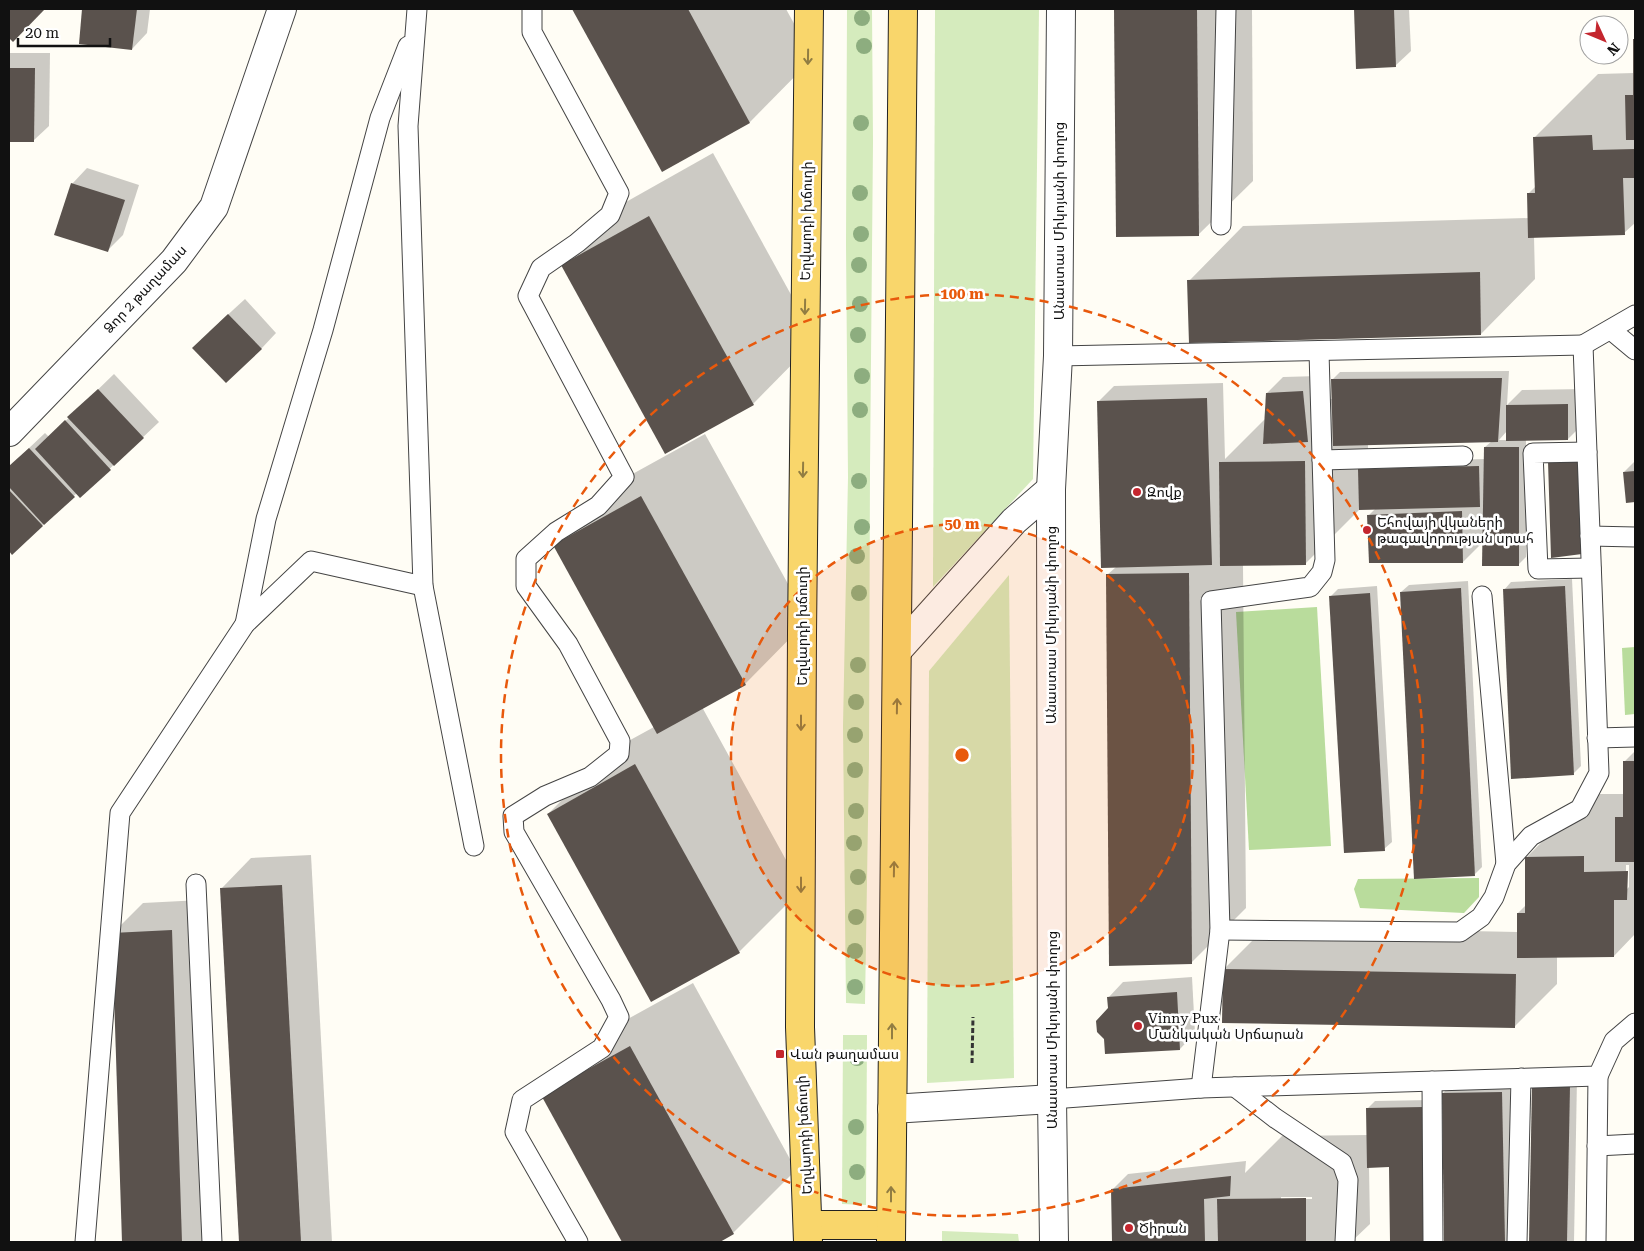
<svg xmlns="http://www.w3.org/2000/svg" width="1644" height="1251" viewBox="0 0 1644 1251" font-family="'Roboto Serif','Noto Sans Armenian',serif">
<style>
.green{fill:#d5ebbd}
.forest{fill:#b9dc9c}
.shadow{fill:#0003;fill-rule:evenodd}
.building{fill:#5a524d}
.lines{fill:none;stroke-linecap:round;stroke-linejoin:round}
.service-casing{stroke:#444;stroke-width:21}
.minor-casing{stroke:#444;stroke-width:30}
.primary-casing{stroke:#222;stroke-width:30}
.path{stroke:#333;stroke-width:3;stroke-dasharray:5 2.5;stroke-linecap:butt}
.service{stroke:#fff;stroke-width:19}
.minor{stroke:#fff;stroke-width:28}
.primary{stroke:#f9d66b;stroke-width:28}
.tree{fill:#8dad7f}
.oneway{stroke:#917d42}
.ring{fill:none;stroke:#e8590c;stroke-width:2.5;stroke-dasharray:9 6}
.poi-dot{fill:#c4262e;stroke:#fff;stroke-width:2}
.labels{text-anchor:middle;stroke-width:5;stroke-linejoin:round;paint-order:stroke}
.street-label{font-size:14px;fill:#111;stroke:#fff}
.poi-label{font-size:14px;fill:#111;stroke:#fff;text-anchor:start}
.centre{fill:#e8590c;stroke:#fff;stroke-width:2.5}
.ring-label{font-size:15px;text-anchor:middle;font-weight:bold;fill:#e8590c;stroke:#fff;stroke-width:5;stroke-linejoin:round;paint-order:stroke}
</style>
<rect width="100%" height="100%" fill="#fffdf5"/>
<!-- green -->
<g class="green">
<polygon points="847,9 872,9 873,142 870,469 869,757 865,1004 846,1003 843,726 848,477 846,244"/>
<polygon points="935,9 1039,9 1033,479 933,587"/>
<polygon points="1009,575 1014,1078 927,1083 929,671"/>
<polygon points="843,1035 867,1035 866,1205 842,1204"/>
<polygon points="942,1231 1018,1234 1019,1242 942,1242"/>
</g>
<!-- forest -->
<g class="forest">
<polygon points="1317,607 1331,846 1249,850 1236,612"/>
<polygon points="1635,647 1635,714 1625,715 1622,648"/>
<polygon points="1479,878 1479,897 1464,913 1360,908 1354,889 1358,879"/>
</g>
<!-- shadow -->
<g class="shadow">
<polygon points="9,9 43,9 13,40 9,36"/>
<polygon points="84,9 150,9 147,33 132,49 80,43"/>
<polygon points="573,9 786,9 813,58 750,122 663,170"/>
<polygon points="1116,9 1252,9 1253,181 1198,235 1117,236"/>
<polygon points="1355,9 1409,9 1411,51 1395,66 1357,67"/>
<polygon points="1635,39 1635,223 1624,233 1534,236 1535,279 1481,334 1189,281 1243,226 1529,218 1528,194 1536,186 1534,138 1598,74 1634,73"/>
<polygon points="9,53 50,53 49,126 33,141 9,141"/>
<polygon points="713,153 816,340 753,404 563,265 626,202"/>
<polygon points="87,168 139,185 123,235 108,250 72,184"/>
<polygon points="245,299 276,333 261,349 209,332"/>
<path d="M1509,371L1507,405L1522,390L1584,389V423L1568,439L1526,440V557L1518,565L1484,541L1463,562L1369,515L1376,508H1361L1305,564L1243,565L1246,908L1191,963L1107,575L1116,567L1098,402L1114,386L1223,383L1225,459L1266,418L1267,393L1283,377L1319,376L1320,399H1333L1332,380L1340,372ZM1507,431V440H1499ZM1492,441L1485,447V459L1368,462V444Z"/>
<polygon points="114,374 159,422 81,496 77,493 12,553 9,549 9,467 45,433 49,437"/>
<polygon points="705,434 808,620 745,684 702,707 802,889 739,952 548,814 612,750 654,727 554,545 618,482"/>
<polygon points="1635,461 1635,501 1627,502 1624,472"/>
<polygon points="1572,579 1581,766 1573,774 1504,590 1511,582"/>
<polygon points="1468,581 1482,867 1475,874 1401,592 1409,585"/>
<polygon points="1377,586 1392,842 1384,849 1330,597 1338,589"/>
<path d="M1635,751V934L1614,956H1557V984L1515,1026L1224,969L1266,927L1518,932V913L1526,905V858L1589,794H1624V762ZM1626,865H1629V887L1626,890Z"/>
<polygon points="311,855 332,1242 240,1242 221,889 251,858"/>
<polygon points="201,900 213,1242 124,1242 113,933 143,903"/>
<polygon points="1192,977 1195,1033 1180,1049 1109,1009 1108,998 1123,982"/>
<polygon points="693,983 796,1170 733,1233 717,1242 624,1242 543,1095 606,1031"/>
<polygon points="1577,1079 1574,1242 1530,1242 1534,1086"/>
<polygon points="1510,1085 1512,1242 1446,1242 1443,1093 1451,1086"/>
<path d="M1431,1100L1433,1242H1391L1390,1166H1369L1370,1224L1351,1242H1114L1112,1190L1128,1174L1246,1161L1245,1173L1282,1136L1368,1135V1108L1375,1101ZM1281,1197H1312V1199H1281Z"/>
</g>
<!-- building -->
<g class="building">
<polygon points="9,9 45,9 13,42 9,38"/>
<polygon points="82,9 137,9 132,50 79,44"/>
<polygon points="572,9 688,9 750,123 662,172"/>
<polygon points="1114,9 1197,9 1199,236 1116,237"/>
<polygon points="1354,9 1394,9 1396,67 1356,69"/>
<polygon points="1633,39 1635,39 1635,140 1626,140 1625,95 1633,95"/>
<polygon points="9,68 35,68 34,142 9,142"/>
<polygon points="1592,135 1593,150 1635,149 1635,178 1623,178 1625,235 1528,238 1527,193 1535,193 1533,137"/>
<polygon points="71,183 125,200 108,252 54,235"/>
<polygon points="649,216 754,405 665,454 561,265"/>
<polygon points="1480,272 1481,335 1189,343 1187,280"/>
<polygon points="228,314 262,349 226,383 192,348"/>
<polygon points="1502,378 1498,442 1333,446 1331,379"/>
<polygon points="98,389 144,438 114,466 67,417"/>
<polygon points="1303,391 1308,442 1263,444 1266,393"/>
<polygon points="1207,398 1212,565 1101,568 1097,401"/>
<polygon points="1568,404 1568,440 1506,441 1506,405"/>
<polygon points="65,420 111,470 80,498 35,449"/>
<polygon points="1484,447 1519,447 1519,566 1482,566"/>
<polygon points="29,448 75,497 44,525 9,487 9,466"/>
<polygon points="1305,461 1306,565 1220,566 1219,462"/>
<polygon points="1579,461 1582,554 1551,558 1548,462"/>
<polygon points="1479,466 1480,507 1359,510 1358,469"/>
<polygon points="1635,471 1635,502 1626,503 1623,472"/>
<polygon points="9,490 43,526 12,555 9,551"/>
<polygon points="641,496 746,685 657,734 553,545"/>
<polygon points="1462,511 1463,563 1369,563 1367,515"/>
<polygon points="1189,573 1192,964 1109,966 1106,574"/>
<polygon points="1565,586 1574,775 1511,779 1503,589"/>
<polygon points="1461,588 1475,876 1414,879 1400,592"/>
<polygon points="1370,593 1385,851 1344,853 1329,596"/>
<polygon points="1623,761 1635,761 1635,862 1615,862 1615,817 1623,817"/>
<polygon points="635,764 740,953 651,1002 547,814"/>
<polygon points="1584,856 1584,872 1628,871 1627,900 1614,900 1614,957 1517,958 1517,913 1525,913 1525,857"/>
<polygon points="282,885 301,1242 239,1242 220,888"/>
<polygon points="172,930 182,1242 122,1242 112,933"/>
<polygon points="1223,969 1516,974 1515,1028 1222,1023"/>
<polygon points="1177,992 1180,1050 1105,1054 1104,1039 1097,1032 1096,1021 1108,1008 1107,997"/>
<polygon points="630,1046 734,1234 720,1242 622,1242 541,1095"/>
<polygon points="1532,1086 1570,1086 1567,1242 1529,1242"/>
<polygon points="1502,1092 1505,1242 1444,1242 1442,1093"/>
<polygon points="1424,1107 1426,1242 1390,1242 1389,1167 1367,1168 1366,1108"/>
<polygon points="1231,1176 1230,1196 1204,1199 1205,1242 1112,1242 1111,1189"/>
<polygon points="1306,1198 1306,1242 1218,1242 1217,1199"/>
</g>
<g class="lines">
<!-- service casing -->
<g class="service-casing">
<g id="service">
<polyline points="417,9 408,126 423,586 474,846"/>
<polyline points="532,9 532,32 619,193 610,215 577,243 541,268 528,296 624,477 598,506 556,532 526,559 526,586 568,644 620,741 619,754 590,777 545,796 513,816 514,832 611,1000 619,1017 602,1048 522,1100 515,1132 578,1242"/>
<polyline points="1221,225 1226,9"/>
<polyline points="1611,330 1635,350"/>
<polyline points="1583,345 1635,315"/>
<polyline points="1058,356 1583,345 1599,773 1580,809 1531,836 1506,864 1494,897 1481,917 1460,932 1220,930"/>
<polyline points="1587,452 1533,453 1538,569 1591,568"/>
<polyline points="1322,460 1463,456"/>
<polyline points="1590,536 1635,537"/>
<polyline points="1482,596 1506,864"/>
<polyline points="245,624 266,519 323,330 380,118 408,46"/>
<polyline points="1597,738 1635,737"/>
<polyline points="196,884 212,1242"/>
<polyline points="1432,1081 1433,1242"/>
<polyline points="1235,1087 1275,1118 1342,1163 1348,1180 1345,1242"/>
<polyline points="1201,1088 1220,930 1211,601 1310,587 1322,572 1325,560 1319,352"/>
<polyline points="1052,1099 1201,1088 1598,1076 1614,1041 1635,1023"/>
<polyline points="1597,1146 1635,1144"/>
<polyline points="85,1242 120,813 245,624 311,561 423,586"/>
<polyline points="1517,1242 1521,1078"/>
<polyline points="1596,1242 1598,1076"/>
</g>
</g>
<!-- minor casing -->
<g class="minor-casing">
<g id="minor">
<polyline points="9,432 174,261 214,207 282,9"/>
<polyline points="897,651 1014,521 1051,489"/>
<polyline points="892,1109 1052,1099"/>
<polyline points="1054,1242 1052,1099 1051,489 1058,356 1061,9"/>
</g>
</g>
<!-- primary casing -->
<g class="primary-casing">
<g id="primary">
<polyline points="808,1225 891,1225"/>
<polyline points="808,1242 800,1027 802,633 809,9"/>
<polyline points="891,1242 903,9"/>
</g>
</g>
<!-- path -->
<polyline class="path" points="972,1063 973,1017"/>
<!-- service -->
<use href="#service" class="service"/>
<!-- minor -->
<use href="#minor" class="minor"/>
<!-- primary -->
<use href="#primary" class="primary"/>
</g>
<!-- trees -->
<g class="tree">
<circle cx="862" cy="18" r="8"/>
<circle cx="864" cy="46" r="8"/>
<circle cx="861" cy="123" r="8"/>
<circle cx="860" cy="193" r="8"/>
<circle cx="861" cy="234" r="8"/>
<circle cx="859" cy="265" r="8"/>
<circle cx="860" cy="304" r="8"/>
<circle cx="858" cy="335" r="8"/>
<circle cx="862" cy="376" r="8"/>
<circle cx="860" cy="410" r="8"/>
<circle cx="859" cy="481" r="8"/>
<circle cx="862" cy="527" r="8"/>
<circle cx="857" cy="556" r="8"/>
<circle cx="859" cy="593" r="8"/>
<circle cx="858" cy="665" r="8"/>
<circle cx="856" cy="702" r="8"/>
<circle cx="855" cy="735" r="8"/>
<circle cx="855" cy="770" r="8"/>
<circle cx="856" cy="811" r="8"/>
<circle cx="854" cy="843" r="8"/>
<circle cx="858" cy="877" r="8"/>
<circle cx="856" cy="917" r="8"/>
<circle cx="855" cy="951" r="8"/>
<circle cx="855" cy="987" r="8"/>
<circle cx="857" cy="1058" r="8"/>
<circle cx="856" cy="1127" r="8"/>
<circle cx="857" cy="1172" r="8"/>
</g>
<!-- one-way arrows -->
<defs><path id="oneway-shaft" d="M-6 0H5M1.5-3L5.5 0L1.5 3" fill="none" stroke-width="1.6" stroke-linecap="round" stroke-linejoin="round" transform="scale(1.25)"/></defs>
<g class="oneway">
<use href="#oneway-shaft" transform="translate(808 57) rotate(91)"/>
<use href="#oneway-shaft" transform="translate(805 307) rotate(91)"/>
<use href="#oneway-shaft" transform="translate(803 470) rotate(91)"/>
<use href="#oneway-shaft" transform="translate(897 706) rotate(-89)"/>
<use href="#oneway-shaft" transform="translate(801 723) rotate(90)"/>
<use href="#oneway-shaft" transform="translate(894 869) rotate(-89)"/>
<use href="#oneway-shaft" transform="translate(801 885) rotate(90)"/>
<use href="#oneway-shaft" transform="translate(892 1031) rotate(-90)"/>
<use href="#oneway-shaft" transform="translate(891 1194) rotate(-90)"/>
</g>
<!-- distance rings -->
<circle cx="962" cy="755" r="231" fill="#e8590c" fill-opacity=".12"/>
<g class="ring">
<circle cx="962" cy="755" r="231"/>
<circle cx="962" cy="755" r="461"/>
</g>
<!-- markers -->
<g class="poi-dot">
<circle cx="1137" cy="492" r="5"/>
<circle cx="1367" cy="530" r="5"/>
<circle cx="1138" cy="1026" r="5"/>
<rect x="775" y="1049" width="10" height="10" rx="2.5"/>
<circle cx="1129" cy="1228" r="5"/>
</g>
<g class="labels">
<!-- street labels -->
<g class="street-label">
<text transform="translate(806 221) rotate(-89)" y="5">Եղվարդի խճուղի</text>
<text transform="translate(1059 221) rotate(-90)" y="5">Անաստաս Միկոյանի փողոց</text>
<text transform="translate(145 289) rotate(-47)" y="5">Ձոր 2 թաղամաս</text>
<text transform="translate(1051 625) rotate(-90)" y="5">Անաստաս Միկոյանի փողոց</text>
<text transform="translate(802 626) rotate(-90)" y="5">Եղվարդի խճուղի</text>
<text transform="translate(1052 1030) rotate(-90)" y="5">Անաստաս Միկոյանի փողոց</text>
<text transform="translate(804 1135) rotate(-93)" y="5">Եղվարդի խճուղի</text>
</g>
<!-- poi labels -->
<g class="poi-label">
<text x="1147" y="497">Զովք</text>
<text x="1377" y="527">Եհովայի վկաների<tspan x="1377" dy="16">թագավորության սրահ</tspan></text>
<text x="1148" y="1023">Vinny Pux<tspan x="1148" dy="16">Մանկական Սրճարան</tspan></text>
<text x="790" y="1059">Վան թաղամաս</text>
<text x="1139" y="1233">Ծիրան</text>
</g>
</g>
<circle cx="962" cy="755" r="8" class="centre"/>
<g class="ring-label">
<text x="962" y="299">100 m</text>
<text x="962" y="529">50 m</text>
</g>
<!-- border -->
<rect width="1644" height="1251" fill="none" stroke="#111111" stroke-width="20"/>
<!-- north arrow -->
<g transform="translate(1604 40) rotate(134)"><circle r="24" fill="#ffffff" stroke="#a0a0a0"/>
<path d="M0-4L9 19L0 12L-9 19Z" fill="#c4262e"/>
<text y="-8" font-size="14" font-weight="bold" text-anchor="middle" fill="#111111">N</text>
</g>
<!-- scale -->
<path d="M18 38v8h92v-8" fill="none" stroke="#111111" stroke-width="2.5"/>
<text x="25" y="38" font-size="15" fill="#111111" stroke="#ffffff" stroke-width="4" paint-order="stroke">20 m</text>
</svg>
